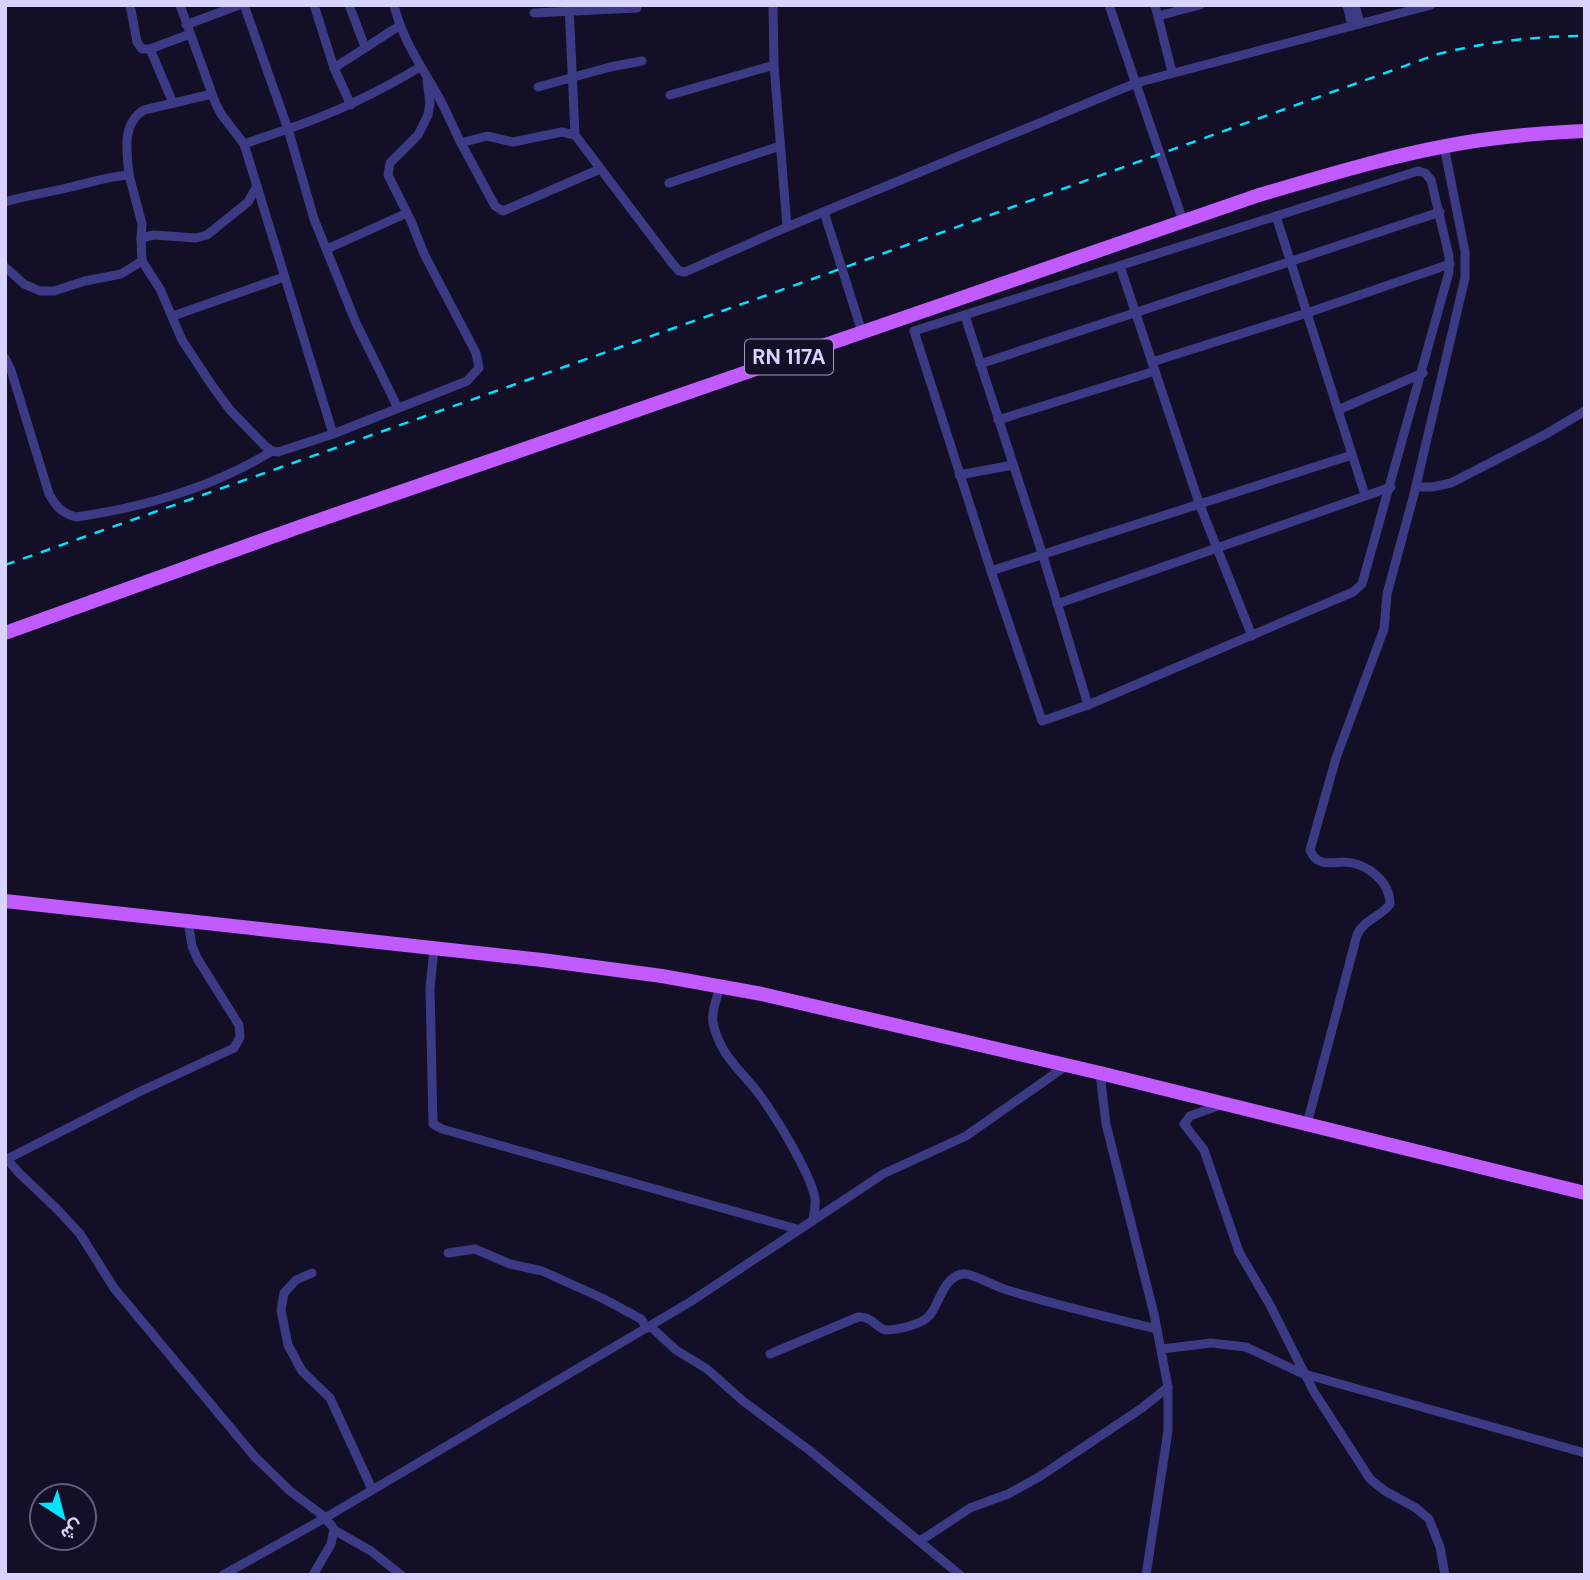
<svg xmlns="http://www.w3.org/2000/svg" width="1590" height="1580" viewBox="0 0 1590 1580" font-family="'DM Sans',Vazirmatn,sans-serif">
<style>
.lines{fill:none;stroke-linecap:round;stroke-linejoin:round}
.street{stroke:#3d3a85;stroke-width:9}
.primary{stroke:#c25bff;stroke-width:14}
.rail{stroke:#00e5ff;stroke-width:2.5;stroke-dasharray:10 9;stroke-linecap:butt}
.labels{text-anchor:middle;stroke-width:5;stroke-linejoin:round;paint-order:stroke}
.shield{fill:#130f26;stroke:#9e99be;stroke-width:2}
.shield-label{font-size:21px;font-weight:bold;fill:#d9d4ff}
</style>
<rect width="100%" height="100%" fill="#130f26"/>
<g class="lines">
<!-- street -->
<g class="street">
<polyline points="130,5 137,42 142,49 150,49 190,34"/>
<polyline points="180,5 215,102 221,114 244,144 288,129 244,5"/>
<polyline points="314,5 334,68 351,105"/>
<polyline points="349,5 365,47"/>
<path d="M394,5C402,39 420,64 437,94C446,110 453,127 461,143L487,136L513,142L562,132L575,135L672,263L679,271L685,272L787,227L1136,83L1431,5"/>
<polyline points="569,5 575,135"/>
<polyline points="773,5 774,65 787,227"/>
<polyline points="1109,5 1183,221"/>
<polyline points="1155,5 1172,72"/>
<polyline points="1347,5 1352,26"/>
<polyline points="1355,5 1360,24"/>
<polyline points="534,13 637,8"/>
<polyline points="1158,16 1200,5"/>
<polyline points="186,25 239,5"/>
<polyline points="150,49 173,103"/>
<polyline points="334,68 399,26"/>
<polyline points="538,87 610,67 642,61"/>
<polyline points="670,95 774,65"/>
<polyline points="461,143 495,206 503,211 600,169"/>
<polyline points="244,144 333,434 467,381 479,368 476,353 424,254 411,221 388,175 390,163 418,135 428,115 430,103 427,81"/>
<polygon points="1418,171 1425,173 1431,180 1449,256 1449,272 1362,584 1353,592 1088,705 1042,721 991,571 914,331"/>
<path d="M129,175C127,152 121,124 144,110L212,94"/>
<polyline points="669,183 780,146"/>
<path d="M5,202C28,195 52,192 75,186C93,182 110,176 129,175L142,224L141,238"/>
<polyline points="824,212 862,332"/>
<polyline points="1276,216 1365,495"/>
<polyline points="327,249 407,213"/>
<polyline points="142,261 160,289 182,340 211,384 230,410 265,446 272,451 278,452 333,434"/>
<polyline points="1120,266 1199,503 1252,636"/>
<polyline points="5,267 24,284 40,291 54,291 85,281 121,274 142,261 141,238 154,235 196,238 207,235 248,202 257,186"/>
<polyline points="173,316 284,277"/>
<polyline points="965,316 1043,556 1088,705"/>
<path d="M5,358L11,370L49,494C56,506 61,513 76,517C145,507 212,488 272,451"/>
<polyline points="1152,362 1307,313 1450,264"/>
<polyline points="980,364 1440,212"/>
<path d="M398,408L356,323L314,219L288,129C335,113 377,93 420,67"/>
<polyline points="1338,410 1423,373"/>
<polyline points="998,420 1155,371"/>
<polyline points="959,475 1013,465"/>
<polyline points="1416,487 1432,487 1451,483 1546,434 1585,411"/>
<polyline points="991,571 1352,455"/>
<polyline points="1057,604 1391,487"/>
<polyline points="434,949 430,988 433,1124 442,1129 797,1229"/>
<path d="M720,987C717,998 711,1011 713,1023C720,1054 738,1068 756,1090C773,1112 810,1172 815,1198C816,1205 814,1212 813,1219"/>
<polyline points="1100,1073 1106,1124 1154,1314 1168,1387 1168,1431 1146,1575"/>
<polyline points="1223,1104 1190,1116 1184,1124 1204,1150 1239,1252 1270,1305 1314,1392 1370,1479 1385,1491 1416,1508 1429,1519 1440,1547 1445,1575"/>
<path d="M1307,1124L1357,935C1363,920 1381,917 1390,904C1390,881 1367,863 1344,862C1337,862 1328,864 1322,862C1315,860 1313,856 1310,850L1336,758L1384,629L1387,594L1414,494L1465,278V252L1444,146"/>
<polyline points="5,1157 19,1173 58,1210 80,1234 114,1288 255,1457 290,1491 322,1515 332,1526 334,1530 331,1544 313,1575"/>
<polyline points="7,1159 139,1092 234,1048 240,1037 239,1025 197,958 192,946 188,921"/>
<polyline points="448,1253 475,1249 510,1264 542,1271 602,1298 641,1319 647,1328"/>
<polyline points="312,1273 296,1280 284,1293 281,1310 288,1345 302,1371 330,1398 372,1489"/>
<polyline points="650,1326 676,1350 707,1369 743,1401 809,1450 960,1575"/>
<polyline points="1162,1349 1211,1343 1246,1347 1301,1373 1585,1453"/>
<path d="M770,1354L858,1317C871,1316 875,1326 885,1330C897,1330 922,1325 930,1315C940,1302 943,1278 962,1274C969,1272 997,1287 1007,1290C1056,1305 1107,1317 1157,1329"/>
<polyline points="334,1530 371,1551 401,1575"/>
<polyline points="920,1541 970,1508 1008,1494 1039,1477 1142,1408 1168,1387"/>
<polyline points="223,1575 325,1518 690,1302 883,1174 966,1136 1066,1066"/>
</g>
<!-- primary -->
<g class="primary">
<path d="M5,633L299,527L1259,195C1321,177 1382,158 1446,146C1492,137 1538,133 1585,131"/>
<polyline points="5,901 542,960 662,976 762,994 1100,1073 1585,1193"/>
</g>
<!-- rail -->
<path class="rail" d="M5,565L804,282L1438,54C1486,42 1535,36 1585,36"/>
</g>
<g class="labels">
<!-- shield labels -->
<rect class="shield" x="745" y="339.5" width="88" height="35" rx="5"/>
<g class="shield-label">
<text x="789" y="364">RN 117A</text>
</g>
</g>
<!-- border -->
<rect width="1590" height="1580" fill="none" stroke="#d9d4ff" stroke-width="14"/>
<!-- north arrow -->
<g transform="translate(63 1517) rotate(144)"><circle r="33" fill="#130f26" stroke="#625e7d" stroke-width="2"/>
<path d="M0-5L12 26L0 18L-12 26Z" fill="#00e5ff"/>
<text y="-10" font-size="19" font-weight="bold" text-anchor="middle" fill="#d9d4ff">ش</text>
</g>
</svg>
